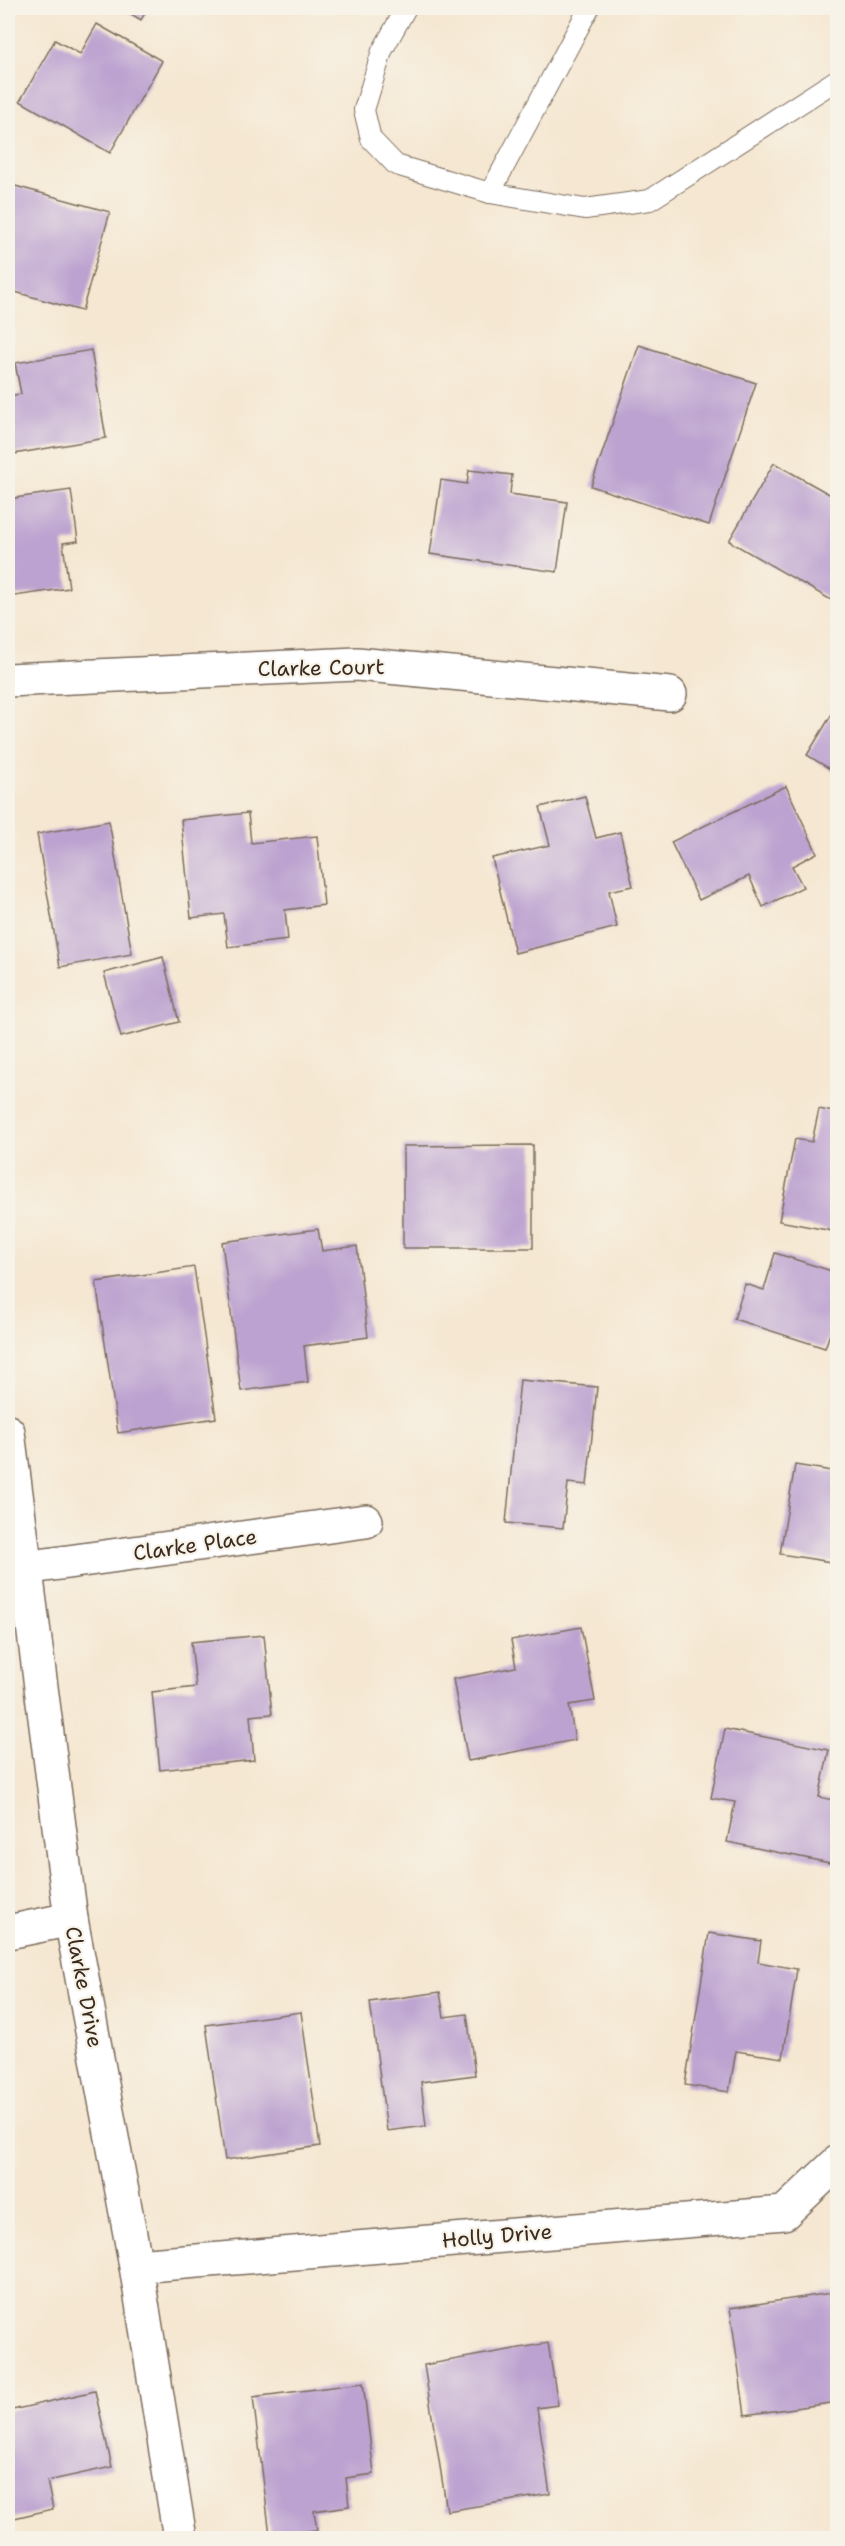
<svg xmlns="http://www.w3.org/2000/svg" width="845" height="2546" viewBox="0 0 845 2546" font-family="'Shantell Sans',sans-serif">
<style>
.building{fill:#bca2d0}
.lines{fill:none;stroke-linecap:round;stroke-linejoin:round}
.lane-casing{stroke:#7c6c5d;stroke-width:22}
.street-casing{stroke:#7c6c5d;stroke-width:36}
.lane{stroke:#fff;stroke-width:20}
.street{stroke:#fff;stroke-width:33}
.labels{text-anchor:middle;stroke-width:4.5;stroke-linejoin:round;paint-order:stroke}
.street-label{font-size:21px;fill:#3b2a1e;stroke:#f7f3e8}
</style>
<rect width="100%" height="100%" fill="#f7f3e8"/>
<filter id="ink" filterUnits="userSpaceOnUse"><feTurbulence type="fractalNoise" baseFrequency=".0167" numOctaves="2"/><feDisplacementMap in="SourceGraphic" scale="12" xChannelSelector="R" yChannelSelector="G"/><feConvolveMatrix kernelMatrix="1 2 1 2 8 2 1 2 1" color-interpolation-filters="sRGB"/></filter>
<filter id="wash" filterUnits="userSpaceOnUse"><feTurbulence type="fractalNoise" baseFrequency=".008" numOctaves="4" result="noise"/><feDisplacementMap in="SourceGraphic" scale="24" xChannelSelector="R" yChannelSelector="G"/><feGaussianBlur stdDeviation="1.35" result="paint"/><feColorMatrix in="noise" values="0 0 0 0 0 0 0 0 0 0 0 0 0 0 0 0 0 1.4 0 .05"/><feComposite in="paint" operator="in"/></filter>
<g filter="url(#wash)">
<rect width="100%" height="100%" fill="#f5e7d1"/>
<g id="blocks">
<!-- building -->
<g class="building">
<polygon points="121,8 148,8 141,20"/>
<polygon points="97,24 162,61 110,153 20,101 55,40 80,54"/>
<polygon points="8,184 110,212 82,311 8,290"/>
<polygon points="639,345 756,383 709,525 591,486"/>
<polygon points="91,350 106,438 8,455 8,396 21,394 15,363"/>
<polygon points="774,463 838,499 838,604 729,541"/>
<polygon points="469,470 512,475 510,494 567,502 557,572 430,554 441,480 467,484"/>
<polygon points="71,490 78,541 63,543 69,588 8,597 8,499"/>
<polygon points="838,704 838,774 807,755"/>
<polygon points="786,786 817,853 792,866 803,887 763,907 749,876 699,900 671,842"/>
<polygon points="585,796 596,838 620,832 633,886 609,891 617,927 515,953 492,858 550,845 540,807"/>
<polygon points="248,813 251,843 317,836 324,905 285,910 288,940 228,947 224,914 191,918 181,820"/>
<polygon points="109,821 132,954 60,967 37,834"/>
<polygon points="163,957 179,1022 121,1037 104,973"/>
<polygon points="819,1109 838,1113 838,1232 779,1221 795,1139 812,1142"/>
<polygon points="533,1145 533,1248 403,1248 403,1146"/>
<polygon points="318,1229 322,1251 357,1246 368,1337 304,1346 308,1382 241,1391 222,1242"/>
<polygon points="775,1253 838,1273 838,1311 825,1348 734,1319 745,1284 764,1290"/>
<polygon points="194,1267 216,1418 118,1433 96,1282"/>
<polygon points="520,1380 597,1387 587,1485 568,1483 563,1528 506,1523"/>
<polygon points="795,1465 838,1472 838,1563 780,1554"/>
<polygon points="581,1627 595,1701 569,1705 575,1740 468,1761 453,1679 516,1667 511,1640"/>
<polygon points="264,1635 272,1714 250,1716 254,1760 160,1770 152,1692 196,1687 191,1642"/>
<polygon points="725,1729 829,1750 819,1797 838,1801 838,1853 835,1864 727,1842 735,1802 711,1798"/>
<polygon points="709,1933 761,1941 758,1962 797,1969 783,2058 736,2051 729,2092 685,2085"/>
<polygon points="440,1992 444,2017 467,2014 475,2075 421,2082 426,2126 387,2131 370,2002"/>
<polygon points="301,2012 320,2146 225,2160 206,2025"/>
<polygon points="838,2292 838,2402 745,2415 730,2308"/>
<polygon points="548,2343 558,2405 537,2408 550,2494 447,2511 424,2365"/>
<polygon points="363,2383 374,2474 346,2478 349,2506 314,2511 317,2530 270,2535 253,2397"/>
<polygon points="95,2391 112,2467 47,2481 53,2509 10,2519 8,2509 8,2411"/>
</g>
</g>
</g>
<g filter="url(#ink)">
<use href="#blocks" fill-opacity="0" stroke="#7c6c5d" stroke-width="1.5"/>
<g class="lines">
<!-- lane casing -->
<g class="lane-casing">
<g id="lane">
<polyline points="406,8 382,51 364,110 371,139 396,165 490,193 585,209 650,200 838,79"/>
<polyline points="490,193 589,8"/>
</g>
</g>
<!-- street casing -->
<g class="street-casing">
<g id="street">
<polyline points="8,680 357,664 670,694"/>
<polyline points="8,1432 71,1919 136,2266 180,2538"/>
<polyline points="24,1568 366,1521"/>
<polyline points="8,1932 71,1919"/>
<polyline points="136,2266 784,2213 838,2162"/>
</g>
</g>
<!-- lane -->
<use href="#lane" class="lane"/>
<!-- street -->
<use href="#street" class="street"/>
</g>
</g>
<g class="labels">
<!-- street labels -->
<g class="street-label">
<text transform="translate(321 668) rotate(-1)" y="7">Clarke Court</text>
<text transform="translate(195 1545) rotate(-8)" y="7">Clarke Place</text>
<text transform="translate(84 1987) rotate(79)" y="7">Clarke Drive</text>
<text transform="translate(497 2236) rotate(-5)" y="7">Holly Drive</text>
</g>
</g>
<!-- margin -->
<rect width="845" height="2546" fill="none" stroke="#f7f3e8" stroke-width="30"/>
</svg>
